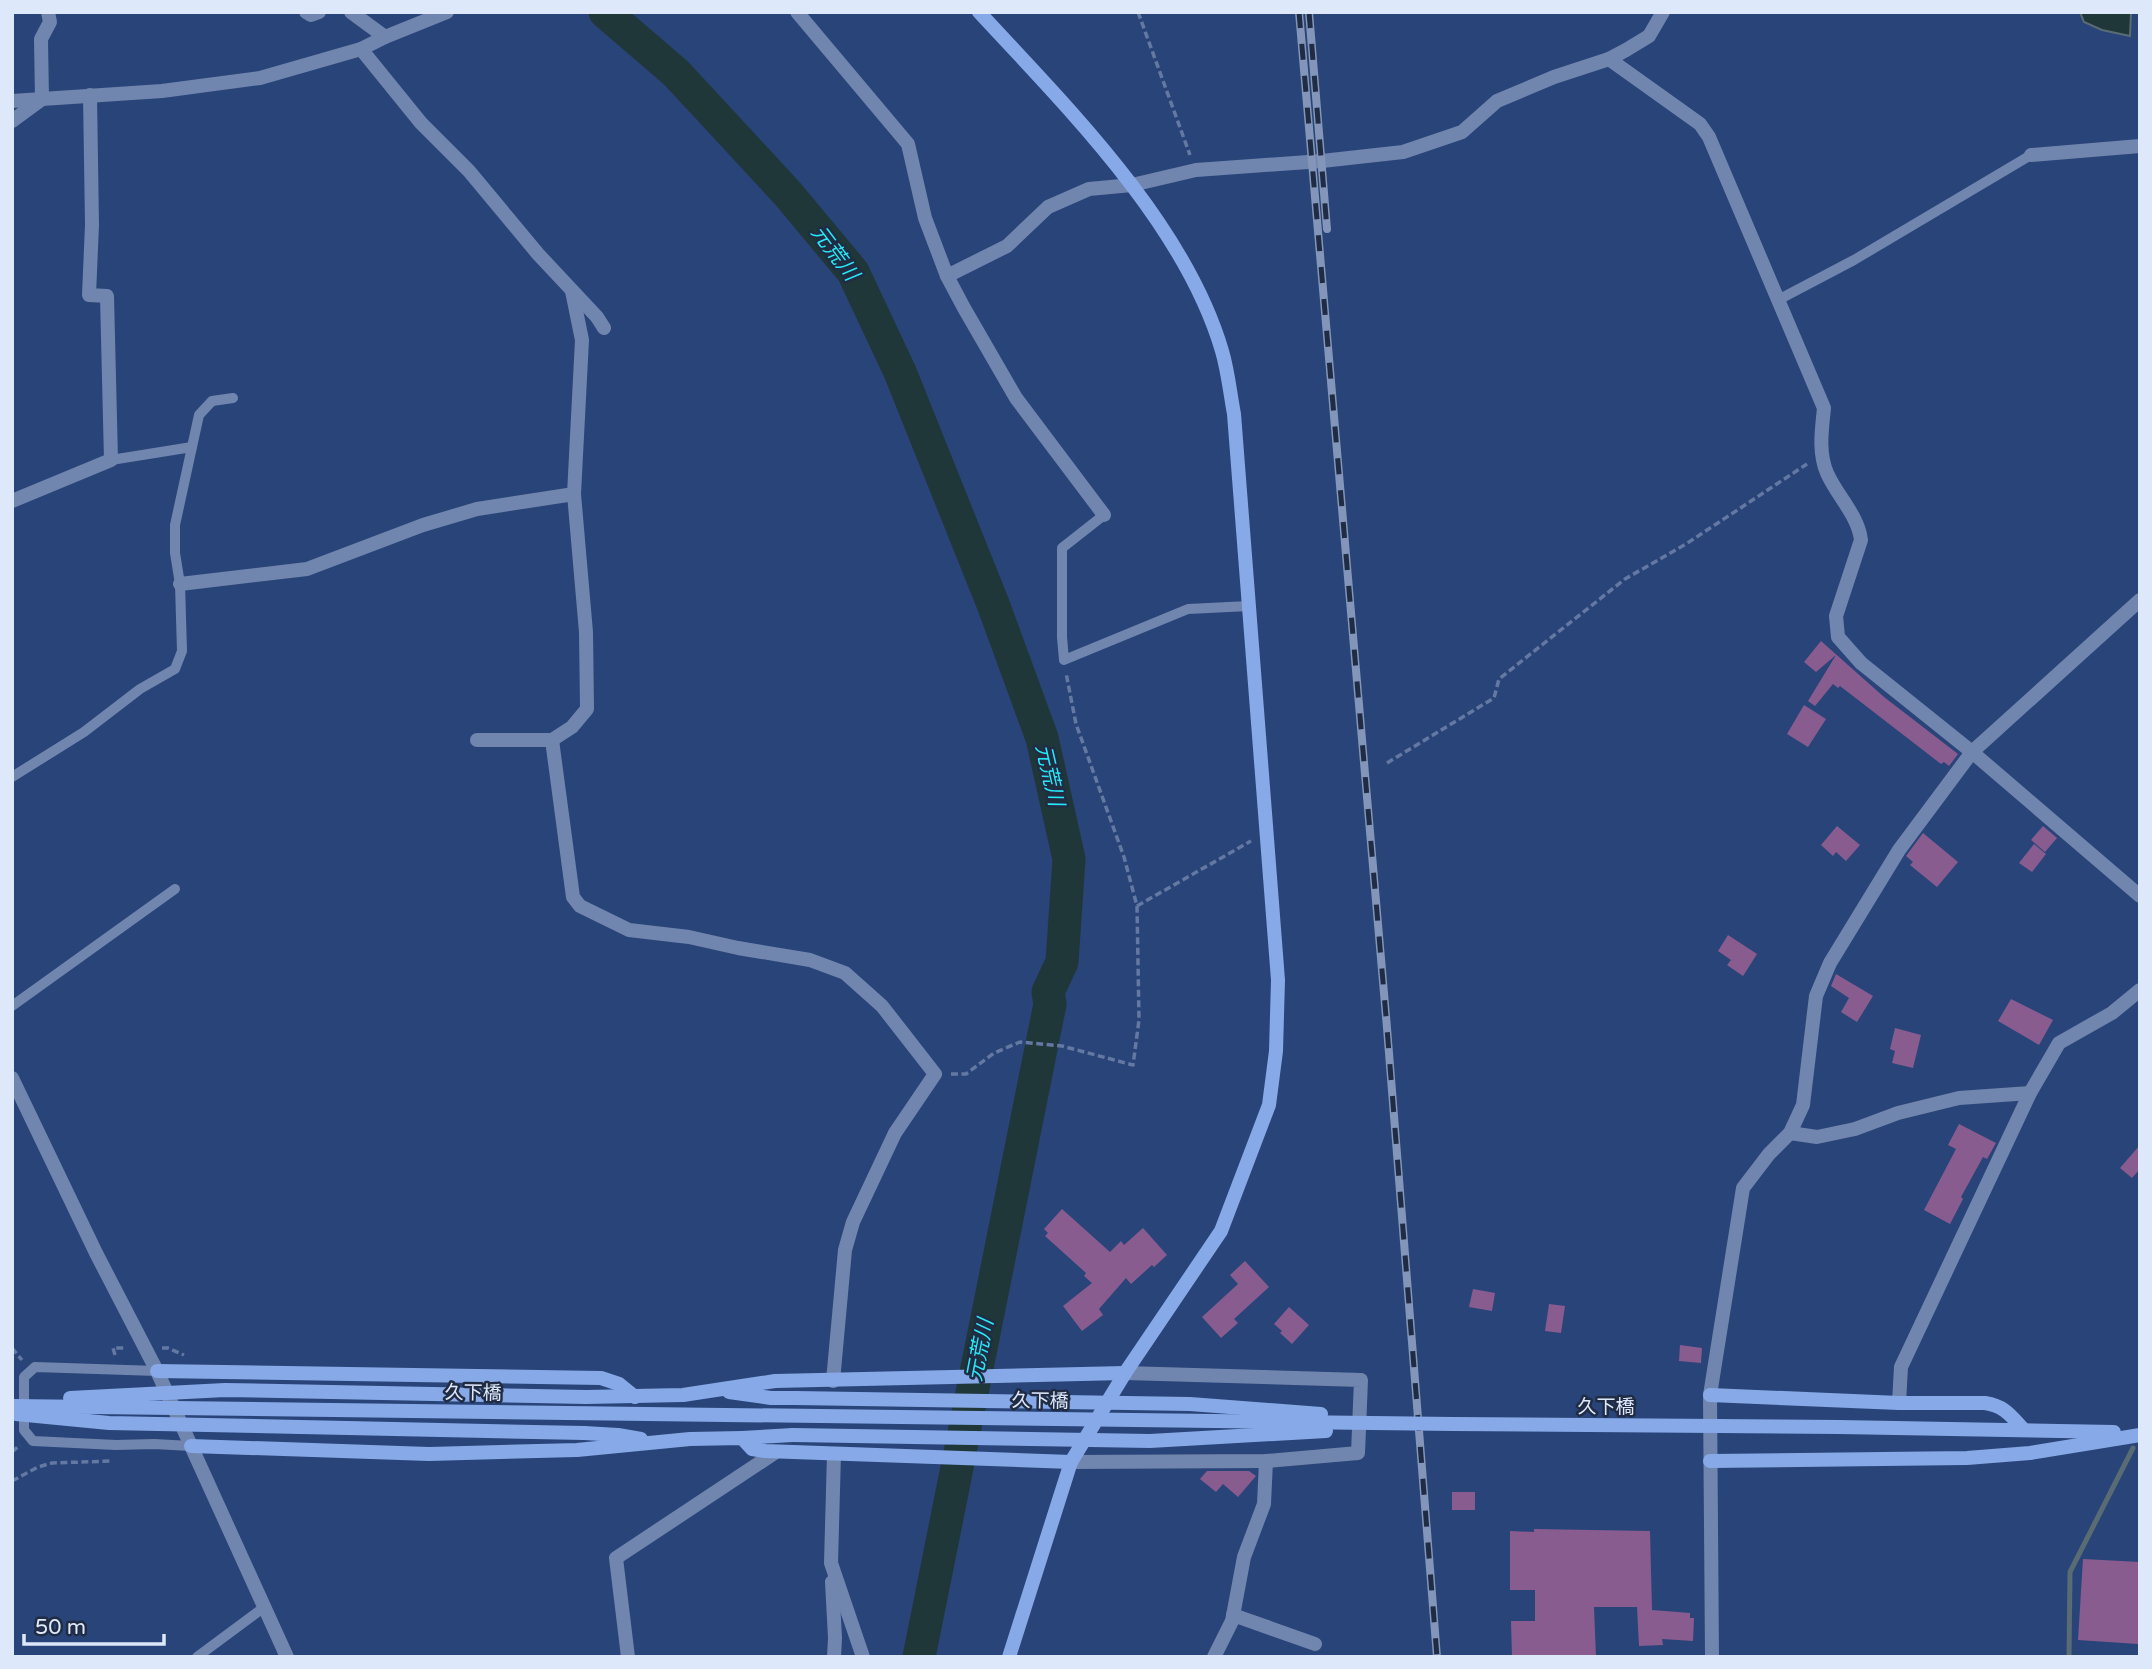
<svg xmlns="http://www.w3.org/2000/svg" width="2152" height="1669" viewBox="0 0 2152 1669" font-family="'Varela Round','Noto Sans JP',sans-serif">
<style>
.water{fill:#203739;stroke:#596c73;stroke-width:2}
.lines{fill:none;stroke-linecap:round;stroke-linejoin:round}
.stream{stroke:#596c73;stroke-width:5}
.river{stroke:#203739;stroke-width:33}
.building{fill:#895c90}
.path{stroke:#6378a2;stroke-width:3.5;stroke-dasharray:7 3.5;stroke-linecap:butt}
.lane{stroke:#7186ae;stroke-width:10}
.street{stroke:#7186ae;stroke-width:14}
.secondary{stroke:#87a9e7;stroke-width:14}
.rail-casing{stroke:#8396b9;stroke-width:8}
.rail{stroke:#1f2c44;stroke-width:5;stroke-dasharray:16;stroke-linecap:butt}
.secondary-bridge{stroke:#87a9e7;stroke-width:14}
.labels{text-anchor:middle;stroke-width:5;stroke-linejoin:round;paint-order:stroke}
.street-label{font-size:19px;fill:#dee8fb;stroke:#1f2c44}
.water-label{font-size:21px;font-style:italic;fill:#29e8f5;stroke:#1f2c44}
</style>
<rect width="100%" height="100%" fill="#294478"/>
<!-- water -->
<polygon class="water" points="2080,12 2131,12 2130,36 2102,30 2084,22"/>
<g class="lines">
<!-- stream -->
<polyline class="stream" points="2069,1657 2070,1572 2133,1448"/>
<!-- river -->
<polyline class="river" points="605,12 676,73 788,194 853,272 900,372 993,604 1042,738 1069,859 1062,962 1048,992 1050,1004 919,1657"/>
</g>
<!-- building -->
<g class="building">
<polygon points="1821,641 1884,697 1958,754 1949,766 1944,762 1941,764 1840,686 1838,688 1833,684 1815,706 1808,701 1836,655 1816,672 1804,662"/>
<polygon points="1804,705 1826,719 1808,747 1787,734"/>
<polygon points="1837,826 1860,845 1846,861 1836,852 1833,856 1821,845"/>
<polygon points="2043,826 2057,838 2045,852 2031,840"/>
<polygon points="1923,833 1958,862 1937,887 1910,865 1913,862 1906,856"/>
<polygon points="2034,844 2046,854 2032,872 2019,863"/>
<polygon points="1728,935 1757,954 1743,976 1727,965 1731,960 1718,951"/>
<polygon points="1836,974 1873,996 1857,1022 1841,1012 1849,998 1831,986"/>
<polygon points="2011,999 2053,1020 2039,1045 1998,1021"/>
<polygon points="1895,1028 1921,1035 1913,1068 1892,1063 1895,1051 1890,1049"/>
<polygon points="1959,1124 1996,1143 1987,1159 1983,1157 1961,1197 1963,1199 1950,1224 1924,1210 1956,1149 1948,1145"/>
<polygon points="2140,1145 2140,1169 2132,1178 2120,1168"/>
<polygon points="1062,1209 1110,1252 1121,1241 1124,1245 1143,1228 1167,1255 1154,1267 1152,1265 1131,1284 1126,1278 1099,1309 1103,1315 1082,1331 1063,1306 1092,1283 1084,1276 1086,1273 1045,1236 1048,1233 1044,1229"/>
<polygon points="1245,1261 1269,1287 1234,1319 1238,1323 1221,1338 1202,1317 1238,1284 1230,1275"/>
<polygon points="1473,1289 1495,1293 1492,1311 1469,1307"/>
<polygon points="1549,1304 1565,1306 1561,1333 1545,1331"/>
<polygon points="1289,1307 1309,1325 1292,1344 1280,1333 1282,1331 1274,1324"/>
<polygon points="1680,1345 1702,1348 1701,1363 1679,1361"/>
<polygon points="1207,1471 1249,1471 1256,1476 1238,1497 1223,1484 1216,1492 1200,1479"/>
<rect x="1452" y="1492" width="23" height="18"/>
<polygon points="1534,1529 1650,1531 1652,1610 1690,1613 1690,1618 1694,1618 1693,1641 1662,1639 1663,1645 1639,1646 1637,1607 1594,1607 1596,1657 1512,1657 1511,1621 1535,1621 1535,1590 1510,1590 1510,1531 1534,1532"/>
<polygon points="2083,1559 2140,1562 2138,1644 2078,1640"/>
</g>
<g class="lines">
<!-- path -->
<g class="path">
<polyline points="1138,12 1190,155"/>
<polyline points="1387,763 1494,698 1499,679 1625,579 1686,544 1807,464"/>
<polyline points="1137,906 1251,841"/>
<polyline points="951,1074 966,1074 994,1053 1020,1042 1062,1046 1133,1065 1139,1020 1137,906 1124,857 1076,724 1066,673"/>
<polyline points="12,1348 22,1360"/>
<polyline points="162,1348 168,1348 184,1355"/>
<polyline points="115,1355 113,1348 126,1348"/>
<polyline points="12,1452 20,1445"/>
<polyline points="12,1481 38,1467 52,1463 112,1461"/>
</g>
<!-- lane -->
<g class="lane">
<polyline points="1778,300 1854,260 2031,155"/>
<polyline points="192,447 199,415 212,401 233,398"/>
<polyline points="1104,515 1062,548 1062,637 1064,660 1188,609 1249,606"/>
<polyline points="12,777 84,732 140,689 175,669 182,651 180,584 175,553 175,525 192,447 111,460"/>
<polyline points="12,1006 175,889"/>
<polyline points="157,1371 35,1367 24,1377 24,1430 33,1441 116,1445 154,1444 191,1446"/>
<polyline points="197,1657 263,1608"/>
</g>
<!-- street -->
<g class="street">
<polyline points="306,12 311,15 319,12"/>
<polyline points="351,12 385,37"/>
<polyline points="797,12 908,144 925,218 947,276 964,308 1016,398 1104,515"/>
<polyline points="361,49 421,123 469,171 538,254 597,317 604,328"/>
<path d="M1609,59L1700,124L1709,137L1824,408C1822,429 1818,452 1827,473C1837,496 1858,515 1861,540L1836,616L1838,637L1861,663L1972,752L2140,896"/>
<polyline points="12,101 162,91 260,78 361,49 385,37 447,12"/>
<polyline points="12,121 42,99 41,39 50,22 48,12"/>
<polyline points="2031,155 2140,146"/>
<polyline points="947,276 1007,246 1048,207 1089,189 1132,185 1196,170 1322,161 1403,152 1462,132 1497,101 1554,77 1609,59 1626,50 1649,36 1663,12"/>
<polyline points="12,501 111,460 107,296 89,295 92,225 90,95"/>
<polyline points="180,584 307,569 423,525 477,509 574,494"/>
<polyline points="477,740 552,740 572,727 587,709 586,632 574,494 582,340 572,291"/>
<polyline points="552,740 573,897 580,906 629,930 689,937 738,948 810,960 845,973 882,1006 935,1074 895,1133 853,1222 845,1250 833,1381"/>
<polyline points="12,1078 96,1253 157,1371 287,1657"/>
<polyline points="1790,1133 1817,1137 1855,1129 1898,1113 1959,1098 2030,1093"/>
<polyline points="1899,1403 1901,1367 2030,1093 2059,1043 2112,1013 2140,990"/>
<polyline points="834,1454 831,1563 863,1657"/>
<polyline points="1071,1462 1266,1461 1358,1453 1361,1380 1125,1373"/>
<polyline points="832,1582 835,1638 834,1657"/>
<polyline points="1233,1615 1315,1644"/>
<polyline points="628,1657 616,1558 776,1452"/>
<polyline points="1214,1657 1232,1621 1244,1557 1264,1504 1266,1461"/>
<polyline points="1712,1657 1710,1395 1743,1188 1769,1154 1790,1133 1803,1105 1816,996 1830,963 1899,850 1972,752 2140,600"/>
</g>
<!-- secondary -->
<g class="secondary">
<path d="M979,12C1067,107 1185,224 1222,351C1228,371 1230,393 1234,414L1278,980L1276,1051L1269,1105L1221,1231L1125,1373L1071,1462L1009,1657"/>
<polyline points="157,1371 601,1378 619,1384 635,1397"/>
<polyline points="729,1392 771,1398 795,1398"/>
<path d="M1710,1395L1899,1403H1985C2005,1406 2011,1416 2024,1430"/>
<polyline points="586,1397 683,1395 775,1381 1125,1373"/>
<polyline points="1839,1427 2114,1432"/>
<polyline points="584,1433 618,1435 641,1439"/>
<polyline points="742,1438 793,1435"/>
<polyline points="191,1446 429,1454 577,1450 690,1439 742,1438 752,1449 765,1451 1071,1462"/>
<polyline points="1710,1461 1967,1458 2030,1453 2140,1435"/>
</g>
<!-- rail casing -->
<g class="rail-casing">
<g id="rail">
<polyline points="1299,12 1387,1028 1437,1657"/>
<polyline points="1309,12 1327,229"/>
</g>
</g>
<!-- rail -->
<use href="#rail" class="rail"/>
<!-- secondary-bridge -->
<g class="secondary-bridge">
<polyline points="70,1398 225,1390 586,1397"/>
<polyline points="795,1398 1190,1404 1321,1414"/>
<polyline points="12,1406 1453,1424 1839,1427"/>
<polyline points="16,1414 109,1423 584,1433"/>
<polyline points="793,1435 1150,1441 1326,1431"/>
</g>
</g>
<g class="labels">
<!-- street labels -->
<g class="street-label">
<text transform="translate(473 1392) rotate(1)" y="7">久下橋</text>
<text transform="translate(1040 1400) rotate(1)" y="7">久下橋</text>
<text x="1606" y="1413">久下橋</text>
</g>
<!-- water labels -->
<g class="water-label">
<text transform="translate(835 253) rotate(53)" y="7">元荒川</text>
<text transform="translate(1050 775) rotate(77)" y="7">元荒川</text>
<text transform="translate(980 1350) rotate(-79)" y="7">元荒川</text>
</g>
</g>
<!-- border -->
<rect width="2152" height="1669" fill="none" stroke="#dee8fb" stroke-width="28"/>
<!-- scale -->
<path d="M24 1634v10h140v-10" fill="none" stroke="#dee8fb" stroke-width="3.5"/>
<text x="35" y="1634" font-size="21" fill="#dee8fb" stroke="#1f2c44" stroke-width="5" paint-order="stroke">50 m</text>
</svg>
